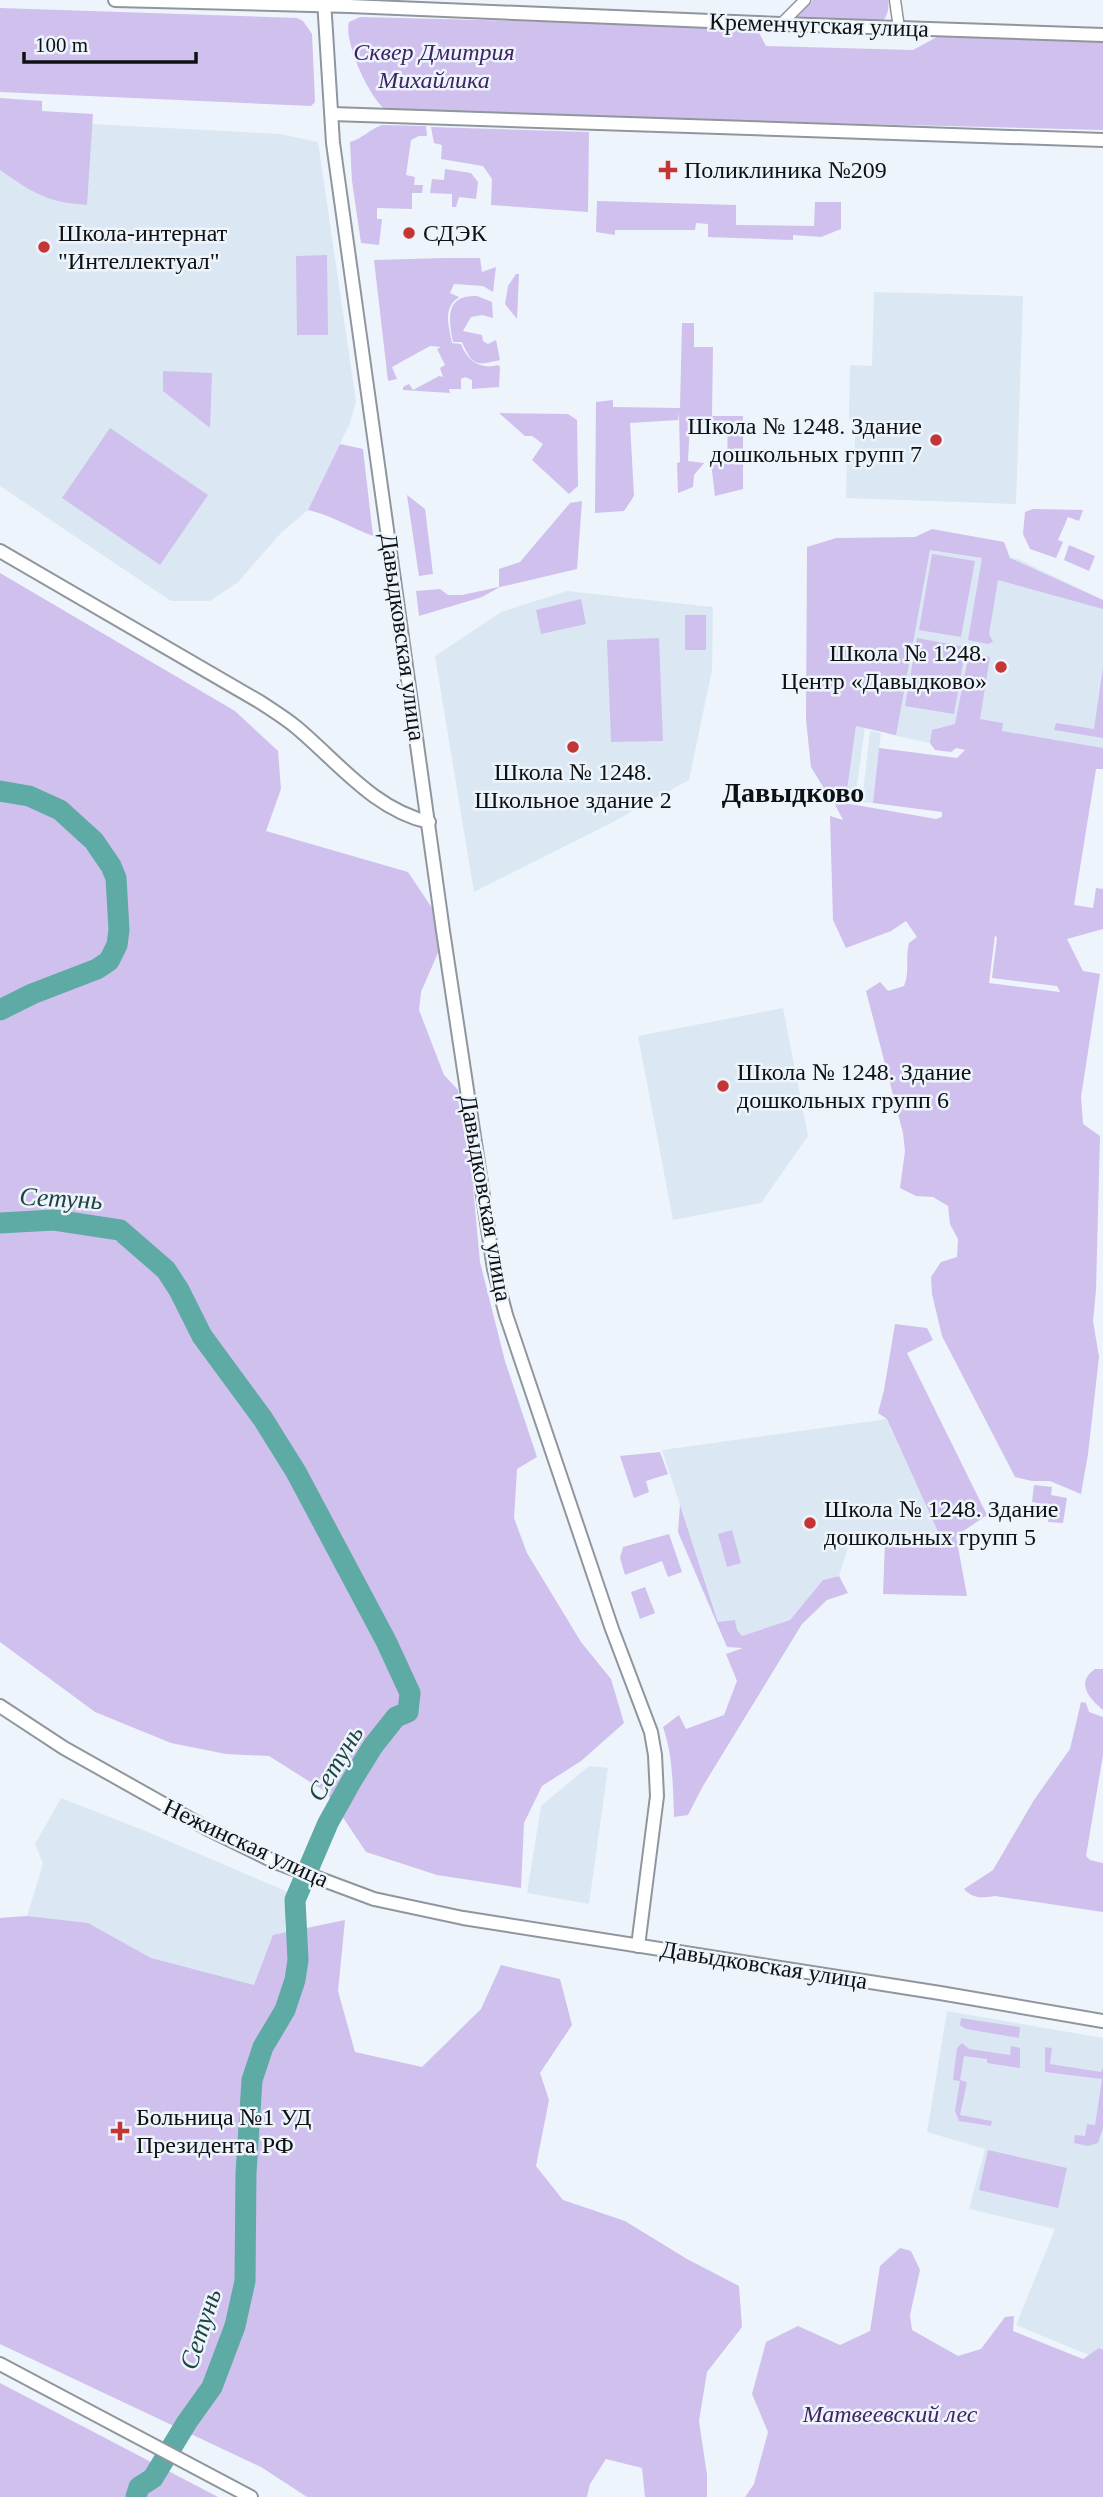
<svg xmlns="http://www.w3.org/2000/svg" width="1103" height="2497" viewBox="0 0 1103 2497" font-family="Georgia,serif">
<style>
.built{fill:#dbe8f3}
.green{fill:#d0c0ed;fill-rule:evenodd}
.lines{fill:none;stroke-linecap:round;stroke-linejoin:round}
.river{stroke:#5eaaa4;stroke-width:21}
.minor-casing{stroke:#90969c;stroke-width:13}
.tertiary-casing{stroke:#90969c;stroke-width:16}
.minor{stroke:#fff;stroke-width:10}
.tertiary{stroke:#fff;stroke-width:12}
.poi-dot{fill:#c43635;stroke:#edf4fb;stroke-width:2.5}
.labels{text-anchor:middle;stroke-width:5;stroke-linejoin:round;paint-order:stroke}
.street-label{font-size:24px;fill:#0e1012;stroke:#edf4fb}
.park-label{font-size:24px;font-style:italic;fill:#3f2362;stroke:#edf4fb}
.poi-label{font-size:24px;fill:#0e1012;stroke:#edf4fb;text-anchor:start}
.water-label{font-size:26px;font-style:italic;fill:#1e4340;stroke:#edf4fb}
.quarter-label{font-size:28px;font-weight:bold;fill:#0e1012;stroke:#edf4fb}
</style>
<rect width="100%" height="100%" fill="#edf4fb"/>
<!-- built -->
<g class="built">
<polygon points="0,119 280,134 318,142 356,401 350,423 308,510 282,532 238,582 210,601 171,601 0,486"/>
<polygon points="874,292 1023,296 1016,504 846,498 847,458 854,458 856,420 849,419 850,365 872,366"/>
<polygon points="922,540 1018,559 1103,600 1103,759 930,743 887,734"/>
<polygon points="567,591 713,607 712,670 689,780 609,824 474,892 435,656 501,612"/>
<polygon points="856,726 865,727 855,799 846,798"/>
<polygon points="870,731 881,733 873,803 862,802"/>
<polygon points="783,1008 808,1136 761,1203 673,1220 638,1036"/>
<polygon points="887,1419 942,1542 850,1542 839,1576 823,1580 790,1620 725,1642 662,1450"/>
<polygon points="589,1766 608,1768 589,1904 527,1893 541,1806"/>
<polygon points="61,1798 143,1830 288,1892 285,1929 291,1952 69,2376 0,2344 0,1918 27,1916 43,1864 35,1844"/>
<polygon points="947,2011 1103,2038 1103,2361 1016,2325 1055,2229 969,2209 985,2149 927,2132"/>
</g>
<!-- green -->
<g class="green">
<path d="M813,0H888C889,9 888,15 882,22L795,19Z"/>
<polygon points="0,8 297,18 303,21 312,34 315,102 311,106 0,92"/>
<path d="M360,17L756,27L766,46L913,50L937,37L1103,41V130L389,112C371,103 343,41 349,22Z"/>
<path d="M0,98L42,101V111L93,114L87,205C46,202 33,193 0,170Z"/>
<path d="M382,125L426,126L427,136H419L411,140L406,175L415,177L414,185H423L422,193H412V209L377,208V219H382L379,245L361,243L352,181L350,142C362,139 370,129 382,125Z"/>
<polygon points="431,127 589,132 588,212 491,205 492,179 483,166 441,159 442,145 434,143"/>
<polygon points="445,169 471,173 478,182 476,199 459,197 456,207 452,207 452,194 430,193 432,179 444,180"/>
<polygon points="597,201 736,205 736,225 814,226 815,202 841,202 841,229 821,237 793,235 793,240 708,237 708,224 696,223 695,230 615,230 615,235 596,232"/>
<polygon points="327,255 328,335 297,335 296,256"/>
<path d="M444,258H480L482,272L496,267L493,292L483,286L454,284L450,293L459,297C442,308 449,326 452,343L461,344C467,361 481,370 498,365L500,367L499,387L472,389V380L465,377L461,379V389H449L450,393L403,390V387L409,384L413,390L439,376L443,377L440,368L445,365L437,349L441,347L430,346L392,367L397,379L388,381L374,260Z"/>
<polygon points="516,274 519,274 517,319 505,304 508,286"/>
<path d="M477,296L492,302L493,318L482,315L471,317L463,331L482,335L483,341L488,344L496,340L500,360C478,365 473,368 462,342H453C449,319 444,295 477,296Z"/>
<polygon points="682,323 694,323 694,347 713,347 712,416 743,416 743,489 715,496 711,463 727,463 728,424 690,423 688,461 704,463 694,475 693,487 678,493 677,463 680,462 679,413 678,420 630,423 634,496 624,511 595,513 596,402 613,400 613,407 680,408"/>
<polygon points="163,371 212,373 210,428 163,391"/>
<polygon points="499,413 568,414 577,420 578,486 569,494 532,460 543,444 532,436 525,436"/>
<polygon points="110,428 208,495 160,565 62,498"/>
<path d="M340,444L363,449L373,536C351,528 331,515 308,510Z"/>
<polygon points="407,495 425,509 433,574 419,576"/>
<polygon points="582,501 577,569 500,587 482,597 419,616 416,591 440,589 448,595 462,595 499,587 499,569 520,562 570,503"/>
<polygon points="1033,509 1083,510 1079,521 1068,517 1058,540 1063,542 1056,558 1030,549 1023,534 1025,512"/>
<polygon points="932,529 1004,542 1010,558 1103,600 1103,609 998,580 989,634 993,642 988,644 968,640 982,558 930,550 896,735 856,726 846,798 828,795 811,767 806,720 807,547 836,538 915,537"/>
<polygon points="1069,545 1095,556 1089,571 1064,560"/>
<polygon points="932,554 975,561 961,637 919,630"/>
<polygon points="0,573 235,711 278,751 281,789 266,831 408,872 432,908 440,948 421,992 419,1010 444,1075 458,1090 470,1155 480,1262 505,1361 537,1457 517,1469 514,1518 527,1553 581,1642 611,1679 624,1723 581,1761 542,1786 524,1823 521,1888 437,1875 366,1852 326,1792 269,1756 226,1754 171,1743 95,1712 0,1642"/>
<polygon points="581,599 586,624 541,634 536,610"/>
<rect x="685" y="615" width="21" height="35"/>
<polygon points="659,638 663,741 611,742 607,640"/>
<polygon points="917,638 966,647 954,714 905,706"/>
<path d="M969,653L990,657L980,719L1003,723L1002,731L1103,748V769H1096L1074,905L1093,908L1096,888L1103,889V929L1067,939L1083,971L1100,974L1081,1097L1083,1124L1100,1136L1096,1290L1093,1321L1099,1357L1088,1454L1081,1494L1050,1481H1032L1015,1477L942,1336L932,1294L931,1277L941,1262L957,1257L958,1239L950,1224L948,1206L933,1197L916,1196L900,1188L905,1151L903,1133L866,991L880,982L888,991L904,986C910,971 905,960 909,943L917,937L906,921L891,931L846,948L833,920L830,816L843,820L833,801L936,819L942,817V812L873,803L879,748L957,758L965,750L956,748L951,752L935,750L930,743L932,730L955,724ZM995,935L997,938L992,978L1057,986L1060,992L989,983Z"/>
<polygon points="1103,667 1103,738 1054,730 1056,723 1094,729"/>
<polygon points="895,1324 927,1328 933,1340 907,1353 987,1515 956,1536 967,1596 883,1594 885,1542 942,1541 887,1419 878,1413 884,1390"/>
<polygon points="660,1452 668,1474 646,1481 649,1492 634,1498 620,1456"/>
<polygon points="1034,1485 1052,1487 1051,1495 1067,1498 1063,1523 1048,1522 1049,1505 1032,1502"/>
<path d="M680,1505L718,1622L735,1620L737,1630L742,1636L790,1620L823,1580L839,1576L848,1593L827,1600L802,1624L703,1786L688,1815L674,1817C673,1787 673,1756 663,1727L679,1715L686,1729L724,1715L737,1681L726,1654L743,1648L727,1647L678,1532Z"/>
<polygon points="732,1530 741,1563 727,1567 718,1534"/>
<polygon points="669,1534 682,1572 668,1577 662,1561 625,1575 620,1558 623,1547"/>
<polygon points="645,1587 655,1613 640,1619 631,1592"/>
<path d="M1095,1669H1103V1710C1089,1698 1075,1683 1095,1669Z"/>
<path d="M1081,1702L1086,1703L1089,1712L1103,1717V1755L1086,1856L1090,1860L1103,1863V1912L995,1896C982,1898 973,1899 964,1889L993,1870L1034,1800L1070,1749Z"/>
<polygon points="27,1916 88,1923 151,1958 254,1985 273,1935 345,1920 338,1991 355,2052 422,2067 481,2009 501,1965 560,1979 572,2025 540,2073 549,2100 536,2166 563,2200 625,2221 687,2259 739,2286 742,2327 707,2372 699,2421 707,2475 707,2497 645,2497 642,2468 606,2459 590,2484 587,2497 307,2497 261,2467 0,2344 0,1918"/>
<polygon points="961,2018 1020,2027 1019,2038 966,2029 960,2025"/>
<polygon points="962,2043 969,2049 1010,2055 1011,2046 1020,2048 1020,2068 987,2063 987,2059 964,2056 960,2080 967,2082 960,2115 992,2121 991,2126 959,2121 955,2111 960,2081 953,2080 957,2048"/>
<polygon points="1045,2047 1052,2048 1050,2064 1101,2072 1103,2068 1103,2128 1098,2143 1088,2146 1074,2143 1075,2135 1085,2136 1087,2124 1095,2125 1102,2079 1045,2072"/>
<polygon points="988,2150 1067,2168 1058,2208 979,2190"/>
<polygon points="900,2248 911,2251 920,2270 910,2315 912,2330 958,2356 981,2349 1005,2317 1014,2316 1013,2331 1083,2359 1099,2348 1103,2350 1103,2497 745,2497 754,2484 768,2432 752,2394 766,2342 798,2326 840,2345 870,2331 880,2266"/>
<polygon points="0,2383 218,2497 0,2497"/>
</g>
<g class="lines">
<!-- river -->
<g class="river">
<polyline points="0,791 29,796 60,810 94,841 111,866 116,878 119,930 117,945 109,961 97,969 32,994 0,1010"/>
<polyline points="0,1223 54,1220 120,1230 166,1270 179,1290 202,1336 263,1419 296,1472 386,1641 410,1693 408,1712 396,1717 373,1746 352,1780 328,1823 295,1900 298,1960 295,1980 285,2010 263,2047 252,2080 246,2173 245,2281 235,2326 212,2387 187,2422 153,2478 139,2487 136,2497"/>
</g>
<!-- minor casing -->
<g class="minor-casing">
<g id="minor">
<polyline points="895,0 899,28"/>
<polyline points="781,24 805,0"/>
</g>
</g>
<!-- tertiary casing -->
<g class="tertiary-casing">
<g id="tertiary">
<polyline points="115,0 349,6 781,24 1103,35"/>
<polyline points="324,0 333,143 443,931 494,1269 506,1315 612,1629 651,1732 655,1755 657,1796 638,1946"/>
<polyline points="332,114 1103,140"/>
<path d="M0,551L260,702C272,710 285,718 296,727C337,761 374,810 429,822"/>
<polyline points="0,1706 64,1748 208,1829 275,1862 374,1899 463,1918 940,1993 1103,2021"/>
<polyline points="0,2364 251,2497"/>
</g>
</g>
<!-- minor -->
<use href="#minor" class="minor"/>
<!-- tertiary -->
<use href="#tertiary" class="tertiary"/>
</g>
<!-- markers -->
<g class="poi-dot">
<path d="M664.5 159.5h7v7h7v7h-7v7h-7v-7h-7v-7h7z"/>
<circle cx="409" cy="233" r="7"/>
<circle cx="44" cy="247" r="7"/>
<circle cx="936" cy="440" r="7"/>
<circle cx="1001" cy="667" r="7"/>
<circle cx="573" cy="747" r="7"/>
<circle cx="723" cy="1086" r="7"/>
<circle cx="810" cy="1523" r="7"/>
<path d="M116.5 2120.5h7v7h7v7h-7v7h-7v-7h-7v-7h7z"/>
</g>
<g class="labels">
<!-- street labels -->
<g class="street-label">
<text transform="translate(819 25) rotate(2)" y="8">Кременчугская улица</text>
<text transform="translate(403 637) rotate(82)" y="8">Давыдковская улица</text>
<text transform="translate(486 1198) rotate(80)" y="8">Давыдковская улица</text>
<text transform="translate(246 1843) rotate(25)" y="8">Нежинская улица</text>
<text transform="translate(764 1965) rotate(9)" y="8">Давыдковская улица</text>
</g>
<!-- park labels -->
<g class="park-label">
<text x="434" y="60">Сквер Дмитрия<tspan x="434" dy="28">Михайлика</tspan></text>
<text x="890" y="2422">Матвеевский лес</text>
</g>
<!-- poi labels -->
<g class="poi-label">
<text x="684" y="178">Поликлиника №209</text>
<text x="58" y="241">Школа-интернат<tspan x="58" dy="28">"Интеллектуал"</tspan></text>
<text x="423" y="241">СДЭК</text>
<text x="922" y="434" text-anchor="end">Школа № 1248. Здание<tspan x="922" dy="28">дошкольных групп 7</tspan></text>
<text x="987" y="661" text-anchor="end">Школа № 1248.<tspan x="987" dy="28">Центр «Давыдково»</tspan></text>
<text x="573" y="780" text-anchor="middle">Школа № 1248.<tspan x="573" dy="28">Школьное здание 2</tspan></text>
<text x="737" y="1080">Школа № 1248. Здание<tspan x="737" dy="28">дошкольных групп 6</tspan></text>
<text x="824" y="1517">Школа № 1248. Здание<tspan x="824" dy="28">дошкольных групп 5</tspan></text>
<text x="136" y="2125">Больница №1 УД<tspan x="136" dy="28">Президента РФ</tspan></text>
</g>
<!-- water labels -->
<g class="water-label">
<text transform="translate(61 1198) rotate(3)" y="9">Сетунь</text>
<text transform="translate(335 1763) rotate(-59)" y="9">Сетунь</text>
<text transform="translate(200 2329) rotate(-72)" y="9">Сетунь</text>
</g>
<!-- quarter labels -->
<g class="quarter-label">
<text x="793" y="802">Давыдково</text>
</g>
</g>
<!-- scale -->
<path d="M24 52v10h172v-10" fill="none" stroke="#0e1012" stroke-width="3.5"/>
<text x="35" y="52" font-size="21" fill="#0e1012" stroke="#edf4fb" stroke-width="5" paint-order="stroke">100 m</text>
</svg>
